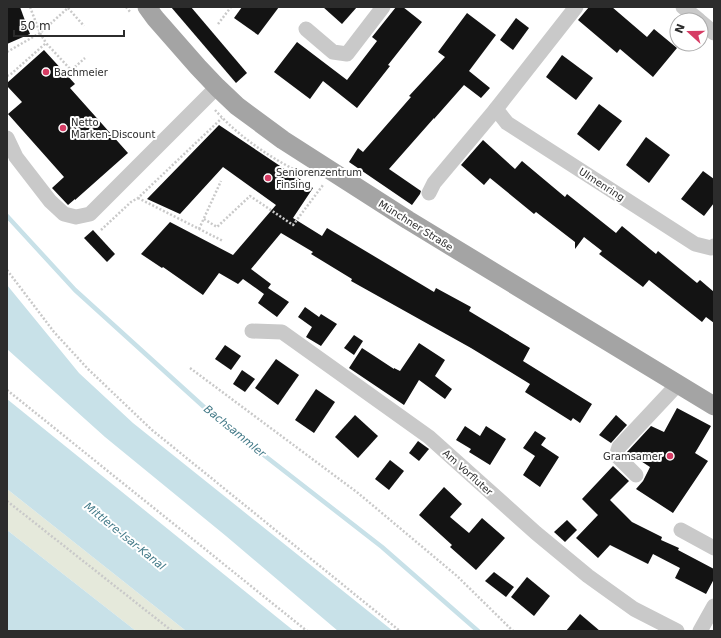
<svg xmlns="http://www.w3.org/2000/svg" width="721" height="638" viewBox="0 0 721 638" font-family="'DejaVu Sans',sans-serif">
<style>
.green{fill:#e5e9db}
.water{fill:#c8e1e8}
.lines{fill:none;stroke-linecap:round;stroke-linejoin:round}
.stream{stroke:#c8e1e8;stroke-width:4.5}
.building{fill:#131313}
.path{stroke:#c9c9c9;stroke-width:2.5;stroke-dasharray:2 2;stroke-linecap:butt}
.minor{stroke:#c9c9c9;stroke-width:15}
.major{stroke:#a4a4a4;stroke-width:19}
.poi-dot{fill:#d63c64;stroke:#fff;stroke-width:1.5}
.labels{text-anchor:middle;stroke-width:4;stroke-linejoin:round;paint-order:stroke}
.poi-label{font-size:10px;fill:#2c2c2c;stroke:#fff;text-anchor:start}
.street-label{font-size:10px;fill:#2c2c2c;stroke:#fff}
.water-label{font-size:11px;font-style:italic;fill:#427987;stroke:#fff}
</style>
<rect width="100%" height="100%" fill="#fff"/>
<!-- green -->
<polygon class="green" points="7,489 186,631 136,631 7,530"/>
<!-- water -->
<g class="water">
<polygon points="7,285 79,373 133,423 393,631 338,631 226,536 105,437 7,349"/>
<polygon points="7,399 294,631 186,631 7,489"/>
<polygon points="7,530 136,631 7,631"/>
</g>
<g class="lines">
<!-- stream -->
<polyline class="stream" points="7,216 75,290 215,417 382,547 478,631"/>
</g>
<!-- building -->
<g class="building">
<polygon points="7,7 20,7 30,34 7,44"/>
<polygon points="171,7 191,7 247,73 236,83"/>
<polygon points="242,7 279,7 258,35 234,18"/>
<polygon points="323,7 357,7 342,24"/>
<polygon points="396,7 403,7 422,22 388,65 390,66 357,108 323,81 310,99 274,72 297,42 347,80 377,41 372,37"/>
<polygon points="589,7 612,7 647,37 654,29 677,48 653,77 620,49 617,53 578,20"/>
<polygon points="467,13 496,35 469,71 490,88 481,98 464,85 434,119 434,118 389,169 421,191 420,194 412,205 349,162 358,148 363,152 411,97 409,96 445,57 438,52"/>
<polygon points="516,18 529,28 513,50 500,40"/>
<polygon points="44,50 75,84 70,88 128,153 75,200 75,199 68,205 52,188 64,177 8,114 22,102 7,86 7,83"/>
<polygon points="562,55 593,78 576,100 546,77"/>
<polygon points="599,104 622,121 599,151 577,134"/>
<polygon points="219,125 313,188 293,218 322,236 327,228 434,292 436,288 471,307 469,311 530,348 523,361 592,404 580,423 573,418 571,421 525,392 530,384 471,348 351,281 352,279 311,254 313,252 281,233 251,269 271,284 268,288 289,302 277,317 258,303 264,294 243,279 238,284 219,273 203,295 163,267 162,268 141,254 170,222 233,255 276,205 223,167 180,214 147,199"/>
<polygon points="646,137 670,155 649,183 626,165"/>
<polygon points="483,140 515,169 522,161 565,197 567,194 616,233 622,226 656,254 658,251 697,283 700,280 714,292 714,323 706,317 702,322 649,280 643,287 599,254 602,251 584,237 575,249 575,242 536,212 534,214 490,178 484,185 461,165"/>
<polygon points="703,171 714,179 714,203 704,216 681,199"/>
<polygon points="93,230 115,254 107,262 84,238"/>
<polygon points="305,307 319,317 321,314 337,324 321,346 306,337 312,327 298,317"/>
<polygon points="354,335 363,341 354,355 344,348"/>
<polygon points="419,343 445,360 435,376 452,389 445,399 419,380 404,405 349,368 362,348 394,369 394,368 400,371"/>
<polygon points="225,345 241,356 231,370 215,359"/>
<polygon points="276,359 299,375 278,405 255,388"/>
<polygon points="242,370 255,379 245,392 233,384"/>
<polygon points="316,389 335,402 314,433 295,420"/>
<polygon points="677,408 711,426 695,453 708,461 673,513 636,489 643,481 650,467 627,452 651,426 664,432"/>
<polygon points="355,415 378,436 358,458 335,437"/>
<polygon points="616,415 627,425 611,443 599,435"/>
<polygon points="465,426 480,436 486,426 506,439 490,465 469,452 471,449 456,440"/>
<polygon points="535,431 546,438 541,445 559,457 540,487 523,475 535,456 523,448"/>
<polygon points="418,441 429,449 419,461 409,453"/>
<polygon points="390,460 404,471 389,490 375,479"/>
<polygon points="613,466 629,481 610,500 632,522 662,537 661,540 679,548 678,550 714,569 714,579 706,594 675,578 680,568 653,554 648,564 610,545 598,558 576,538 598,515 582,499"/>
<polygon points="444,487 462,504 450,517 469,533 482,518 505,538 476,570 450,547 452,545 419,515"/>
<polygon points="567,520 577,530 565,542 554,532"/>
<polygon points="494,572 514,587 506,597 485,581"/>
<polygon points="527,577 550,596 534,616 511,597"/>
<polygon points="580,614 600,631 566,631"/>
</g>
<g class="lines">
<!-- path -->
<g class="path">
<polyline points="30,7 40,33 46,43"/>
<polyline points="126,7 131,13"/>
<polyline points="68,8 84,26"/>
<polyline points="218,24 231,7"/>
<polyline points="7,52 40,33 69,7"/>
<polyline points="66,75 85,58"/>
<polyline points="7,76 11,74 46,43 71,70"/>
<path d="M215,110C240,138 272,159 305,175"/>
<polyline points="138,198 223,241"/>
<polyline points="204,219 217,227 250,196 293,225 323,185"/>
<polyline points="199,229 221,181"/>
<polyline points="101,230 131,202 138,198 222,118"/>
<polyline points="7,270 54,332 88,369 152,430 400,631"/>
<polyline points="190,368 358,493 457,576 513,631"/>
<polyline points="7,390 307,631"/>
<polyline points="7,501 172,631"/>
</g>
<!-- minor -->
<g class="minor">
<polyline points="576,7 496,109 507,123 695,244 711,248 714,246"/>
<polyline points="683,7 699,20"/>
<polyline points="701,22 714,33"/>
<polyline points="306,29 333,52 347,54 383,7"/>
<polyline points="7,138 16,157 50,201 64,214 76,217 90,214 217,87"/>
<polyline points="429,193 434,183 496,109"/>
<polyline points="252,331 282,332 429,437 536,533 588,576 634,609 677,631"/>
<polyline points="636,475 618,457 617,453 619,447 678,384"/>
<polyline points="681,530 714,548"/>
<polyline points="700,631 714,606"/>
</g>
<!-- major -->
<polyline class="major" points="147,7 155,18 198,67 217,87 237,106 283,140 408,220 714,406"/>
</g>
<!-- markers -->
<g class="poi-dot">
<circle cx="46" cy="72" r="4"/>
<circle cx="63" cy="128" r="4"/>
<circle cx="268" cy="178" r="4"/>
<circle cx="670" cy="456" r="4"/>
</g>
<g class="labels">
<!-- poi labels -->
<g class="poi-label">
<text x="54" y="76">Bachmeier</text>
<text x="71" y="126">Netto<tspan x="71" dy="12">Marken-Discount</tspan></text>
<text x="276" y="176">Seniorenzentrum<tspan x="276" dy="12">Finsing</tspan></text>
<text x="662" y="460" text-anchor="end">Gramsamer</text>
</g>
<!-- street labels -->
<g class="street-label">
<text transform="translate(602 184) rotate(33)" y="4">Ulmenring</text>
<text transform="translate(416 225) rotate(32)" y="4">Münchner Straße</text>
<text transform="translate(468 472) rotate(42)" y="4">Am Vorfluter</text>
</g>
<!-- water labels -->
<g class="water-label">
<text transform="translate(235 431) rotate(39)" y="4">Bachsammler</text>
<text transform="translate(125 536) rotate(39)" y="4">Mittlere-Isar-Kanal</text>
</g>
</g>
<!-- border -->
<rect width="721" height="638" fill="none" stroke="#2c2c2c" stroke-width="16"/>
<!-- north arrow -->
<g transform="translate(689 32) rotate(291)"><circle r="19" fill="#ffffff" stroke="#ababab"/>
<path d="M0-3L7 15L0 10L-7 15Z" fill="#d63c64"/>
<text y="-6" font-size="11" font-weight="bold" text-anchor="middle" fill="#2c2c2c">N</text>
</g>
<!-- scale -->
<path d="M14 30v6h110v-6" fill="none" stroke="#2c2c2c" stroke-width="2"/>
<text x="20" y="30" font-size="12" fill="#2c2c2c" stroke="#ffffff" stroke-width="3" paint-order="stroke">50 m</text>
</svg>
